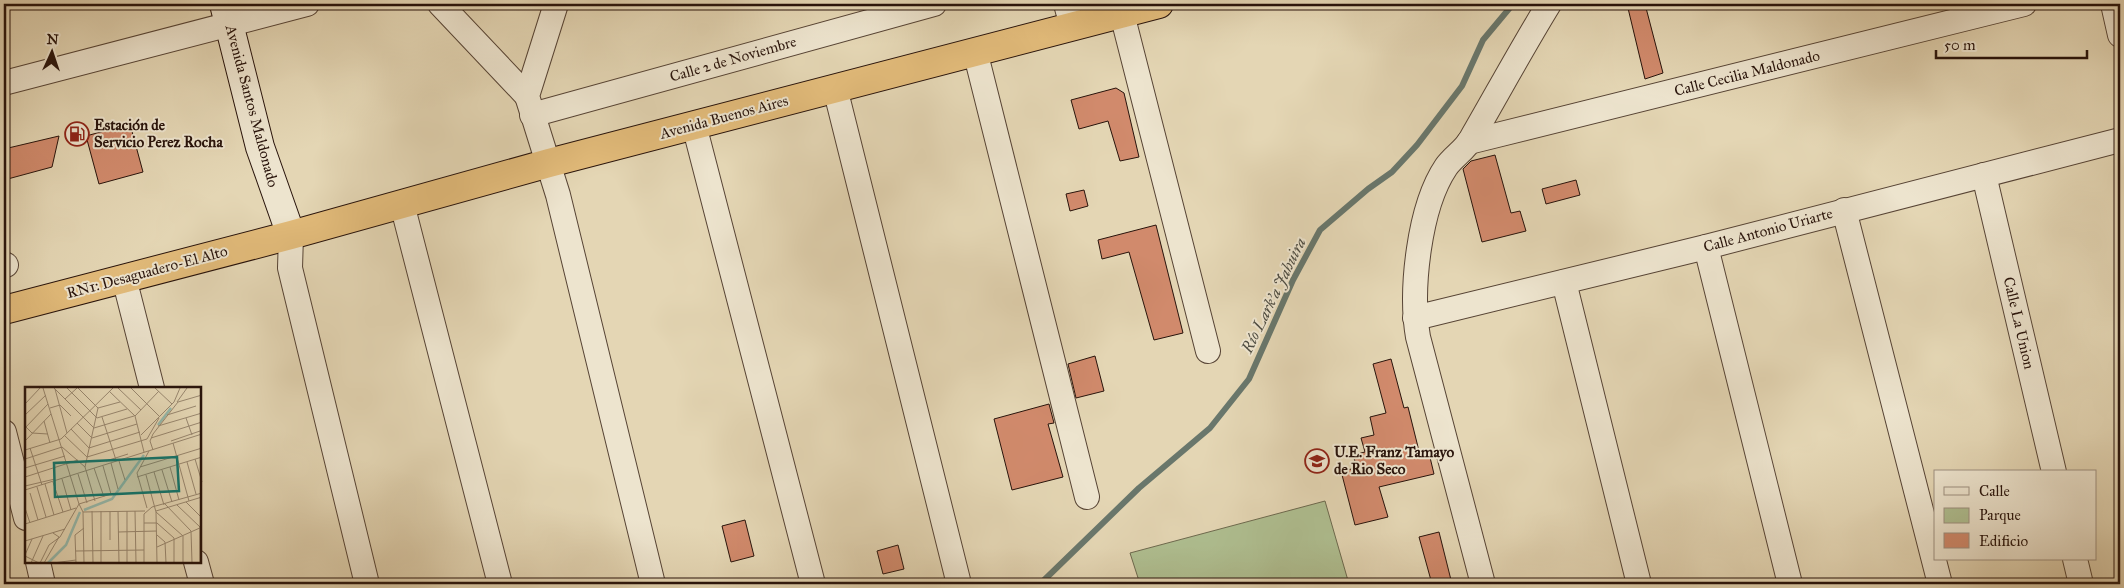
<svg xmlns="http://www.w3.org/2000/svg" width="2124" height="588" viewBox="0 0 2124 588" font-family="'IM FELL Great Primer',serif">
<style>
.green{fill:#afbf91;stroke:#6c694e}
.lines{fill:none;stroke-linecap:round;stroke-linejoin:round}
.stream{stroke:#69776c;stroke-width:6}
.building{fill:#d18a6c;stroke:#28130b}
.street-casing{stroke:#574435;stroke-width:26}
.secondary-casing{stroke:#28130b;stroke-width:30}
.highway-casing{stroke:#28130b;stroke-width:30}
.street{stroke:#ede4ce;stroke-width:24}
.secondary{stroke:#ede4ce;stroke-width:28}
.highway{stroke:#e2bb7a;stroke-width:28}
.labels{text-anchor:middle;stroke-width:4;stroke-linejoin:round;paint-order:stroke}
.street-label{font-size:15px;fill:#28130b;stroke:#ede4ce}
.poi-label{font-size:15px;font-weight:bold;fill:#28130b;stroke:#ede4ce;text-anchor:start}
.water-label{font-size:16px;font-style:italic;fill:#4e4d43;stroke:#ede4ce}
.inset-river{fill:none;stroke:#95b9ac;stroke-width:2.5}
.inset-road{fill:none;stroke:#998870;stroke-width:1}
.view{fill:#0f766e;fill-opacity:0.15;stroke:#0f766e;stroke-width:2.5}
.inset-edge{fill:none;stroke:#28130b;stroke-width:2.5}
</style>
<rect width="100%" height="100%" fill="#e4d6b4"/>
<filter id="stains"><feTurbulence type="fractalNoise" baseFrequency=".004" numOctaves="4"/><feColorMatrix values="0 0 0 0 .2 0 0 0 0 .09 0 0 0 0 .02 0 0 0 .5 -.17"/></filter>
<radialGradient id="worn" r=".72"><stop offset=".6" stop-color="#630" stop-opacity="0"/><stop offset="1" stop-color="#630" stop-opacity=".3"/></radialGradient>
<!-- green -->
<polygon class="green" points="1325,501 1349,584 1140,584 1130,553"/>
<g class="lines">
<!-- stream -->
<polyline class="stream" points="1040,584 1139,488 1210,428 1249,379 1293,280 1320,230 1368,189 1392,172 1417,145 1462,86 1483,40 1513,4"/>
</g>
<!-- building -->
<g class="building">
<polygon points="1627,4 1645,4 1663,73 1645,79"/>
<polygon points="1116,88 1124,93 1139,157 1120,161 1108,121 1079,129 1071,100"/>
<polygon points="130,124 143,172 99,184 86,136"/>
<polygon points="59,136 52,167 4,180 4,149"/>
<polygon points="1495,155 1511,213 1520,211 1526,231 1482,242 1463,169 1471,161"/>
<polygon points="1576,180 1580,195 1546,204 1542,189"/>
<polygon points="1084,190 1088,206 1070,211 1066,194"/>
<polygon points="1156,225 1183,333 1154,340 1129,252 1102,259 1098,240"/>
<polygon points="1095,356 1104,391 1076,398 1068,364"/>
<polygon points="1391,359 1404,408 1408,407 1419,451 1428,449 1434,474 1379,487 1388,517 1355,525 1341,471 1357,468 1353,455 1365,452 1361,438 1374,435 1370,417 1386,413 1373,364"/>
<polygon points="1049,404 1054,423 1048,424 1063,477 1012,490 994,419"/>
<polygon points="745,520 754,556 731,562 722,526"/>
<polygon points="1439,532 1452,584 1432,584 1419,537"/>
<polygon points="898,545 904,569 883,574 877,551"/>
</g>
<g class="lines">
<!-- street casing -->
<g class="street-casing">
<g id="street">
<polyline points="440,4 527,96"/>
<polyline points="556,4 527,96 558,195 653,584"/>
<polyline points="1066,4 1072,26"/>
<polyline points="2113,4 2120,35"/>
<polyline points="1122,14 1208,351"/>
<polyline points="975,51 1087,497"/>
<polyline points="4,83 307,4"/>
<polyline points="835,88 958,580 955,584"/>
<polyline points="532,115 934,4"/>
<polyline points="694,125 813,584"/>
<polyline points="1469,142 2024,4"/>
<polyline points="1984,175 2054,472"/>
<polyline points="402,204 500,584"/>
<polyline points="1844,210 1940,584"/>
<polyline points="291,235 290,268 367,584"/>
<polyline points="1706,247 1790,584"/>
<polyline points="4,264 6,265"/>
<polyline points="124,278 152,388"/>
<polyline points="1564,282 1639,584"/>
<polyline points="1415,318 1706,247 2120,140"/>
<polyline points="4,432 26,518"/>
<polyline points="2075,559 2081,584"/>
<polyline points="38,562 43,584"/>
<polyline points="196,562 202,584"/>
<path d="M1483,584L1418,337C1410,290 1419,207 1446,167C1453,157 1465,150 1471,139C1497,94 1522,48 1549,4"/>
</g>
</g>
<!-- secondary casing -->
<g class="secondary-casing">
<polyline id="secondary" points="224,4 260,147 291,235"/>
</g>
<!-- highway casing -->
<g class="highway-casing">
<polyline id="highway" points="4,310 291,235 549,163 1159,4"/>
</g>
<!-- street -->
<use href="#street" class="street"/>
<!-- secondary -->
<use href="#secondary" class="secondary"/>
<!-- highway -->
<use href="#highway" class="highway"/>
</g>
<!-- icons -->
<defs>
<g id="fuel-ring" transform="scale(1.25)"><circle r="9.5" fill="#ede4ce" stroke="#8f2418" stroke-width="1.5"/><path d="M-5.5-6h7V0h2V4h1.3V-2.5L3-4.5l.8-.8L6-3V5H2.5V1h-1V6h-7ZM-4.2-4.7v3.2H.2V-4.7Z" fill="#8f2418"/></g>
<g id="school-ring" transform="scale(1.25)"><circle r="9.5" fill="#ede4ce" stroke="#8f2418" stroke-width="1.5"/><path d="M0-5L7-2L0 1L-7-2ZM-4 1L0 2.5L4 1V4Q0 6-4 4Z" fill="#8f2418"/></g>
</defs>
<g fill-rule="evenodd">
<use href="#fuel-ring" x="77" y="134"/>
<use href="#school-ring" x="1317" y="461"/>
</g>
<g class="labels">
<!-- street labels -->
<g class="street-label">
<text transform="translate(733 59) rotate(-16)" y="5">Calle 2 de Noviembre</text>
<text transform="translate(1747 73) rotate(-14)" y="5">Calle Cecilia Maldonado</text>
<text transform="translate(252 106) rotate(75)" y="5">Avenida Santos Maldonado</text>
<text transform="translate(724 117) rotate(-15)" y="5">Avenida Buenos Aires</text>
<text transform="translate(1768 230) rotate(-15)" y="5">Calle Antonio Uriarte</text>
<text transform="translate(147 272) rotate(-15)" y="5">RN1: Desaguadero-El Alto</text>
<text transform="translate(2019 323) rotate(77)" y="5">Calle La Union</text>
</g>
<!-- poi labels -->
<g class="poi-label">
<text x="94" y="130">Estación de<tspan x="94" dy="17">Servicio Perez Rocha</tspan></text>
<text x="1334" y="457">U.E. Franz Tamayo<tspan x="1334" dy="17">de Rio Seco</tspan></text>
</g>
<!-- water labels -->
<g class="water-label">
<text transform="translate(1273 295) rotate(-64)" y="6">Río Lark’a Jahuira</text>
</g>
</g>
<!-- overview -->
<g transform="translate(25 387)">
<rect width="176" height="176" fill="#e4d6b4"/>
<path class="inset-river" d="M133,38L146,21M59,123L87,112L119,68M23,176L41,158L55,125"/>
<path class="inset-road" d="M29,1L69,41L109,29M42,1L72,31L102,22M53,1L73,21L60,80L70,114M93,1L116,23M106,1L135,30M130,1L147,17M30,2L42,46M84,4L110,29L119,65M40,12L52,1M152,15L162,1M153,15L177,8M0,17L15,1M25,21L35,18L46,29M73,21L95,15M0,28L21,8M142,28L171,19M110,29L134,4M77,30L91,73M161,31L167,48M19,34L25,56M52,36L67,51L112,37M0,39L7,46L23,47M133,39L177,26M0,41L23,17M46,42L64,61L115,45M116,48L149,15L155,1M40,49L62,70L122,52L134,31M126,51L177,35M0,54L26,27M146,54L175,44M148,56L164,114M5,61L17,98M0,63L36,52L88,1M128,63L125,54L128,47L153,15M0,72L37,60L60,80M170,72L177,95M81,74L103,67M94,74L100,93M162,75L171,107M86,76L93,102M115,80L177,61M145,80L154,113M0,81L40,69M69,81L79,110M137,83L147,115M129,85L139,118M53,87L62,116M121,88L131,125L132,176M0,90L53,73M112,90L177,70M37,92L46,123M28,95L38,125M20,97L29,128M0,99L30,92M12,100L21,130M0,103L177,47M5,106L13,133M161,115L177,131M140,117L166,144L167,176M152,118L175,140V176M0,121L5,136M122,121L112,86L124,64M67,124L68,176M76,124V176M85,124V153M93,124L94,176M102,124V176M110,124L111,176M131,124L177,110M58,125L120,124M131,125L158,149V176M119,127L127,120L177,106M119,127V176M119,136H132L149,151V176M0,137L51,121M93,145L132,144M132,148L140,155L141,176M0,154L40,142M132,160L177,140M51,164L119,163M0,168L7,152M0,169L14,176M6,176L18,149M15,176L24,158L35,150L54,117L18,1M19,176L34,150L28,146M28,176L51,173M51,176L50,148L59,141M59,176L58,125L54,117L86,107L78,79"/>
<path class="view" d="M152,70L154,104L30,110L29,76Z"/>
<rect width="176" height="176" class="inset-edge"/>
</g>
<!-- margin -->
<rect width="2124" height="588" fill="none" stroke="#e4d6b4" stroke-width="20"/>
<rect x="5" y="5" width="2114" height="578" fill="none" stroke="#28130b" stroke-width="2.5"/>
<rect x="10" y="10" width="2104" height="568" fill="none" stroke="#28130b"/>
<!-- legend -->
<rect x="1934" y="470" width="162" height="90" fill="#ede4ce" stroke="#9e9080"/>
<rect x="1944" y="487" width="25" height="8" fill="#ede4ce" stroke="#9e9080"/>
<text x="1979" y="496" font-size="15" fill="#28130b">Calle</text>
<rect x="1944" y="508" width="25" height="15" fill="#afbf91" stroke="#9e9080"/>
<text x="1979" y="520" font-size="15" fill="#28130b">Parque</text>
<rect x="1944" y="533" width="25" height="15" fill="#d18a6c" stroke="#9e9080"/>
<text x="1979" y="546" font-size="15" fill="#28130b">Edificio</text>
<!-- north arrow -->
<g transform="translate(52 52) rotate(3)" stroke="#ede4ce" stroke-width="4" paint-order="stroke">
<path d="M0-4L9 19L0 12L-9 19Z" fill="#28130b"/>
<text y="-8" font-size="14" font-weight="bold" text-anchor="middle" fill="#28130b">N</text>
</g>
<!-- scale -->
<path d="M1936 50v8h151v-8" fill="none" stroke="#28130b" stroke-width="2.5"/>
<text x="1944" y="50" font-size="15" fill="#28130b" stroke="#ede4ce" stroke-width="4" paint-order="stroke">50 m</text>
<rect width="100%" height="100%" filter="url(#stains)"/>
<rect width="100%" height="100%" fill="url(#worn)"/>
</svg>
